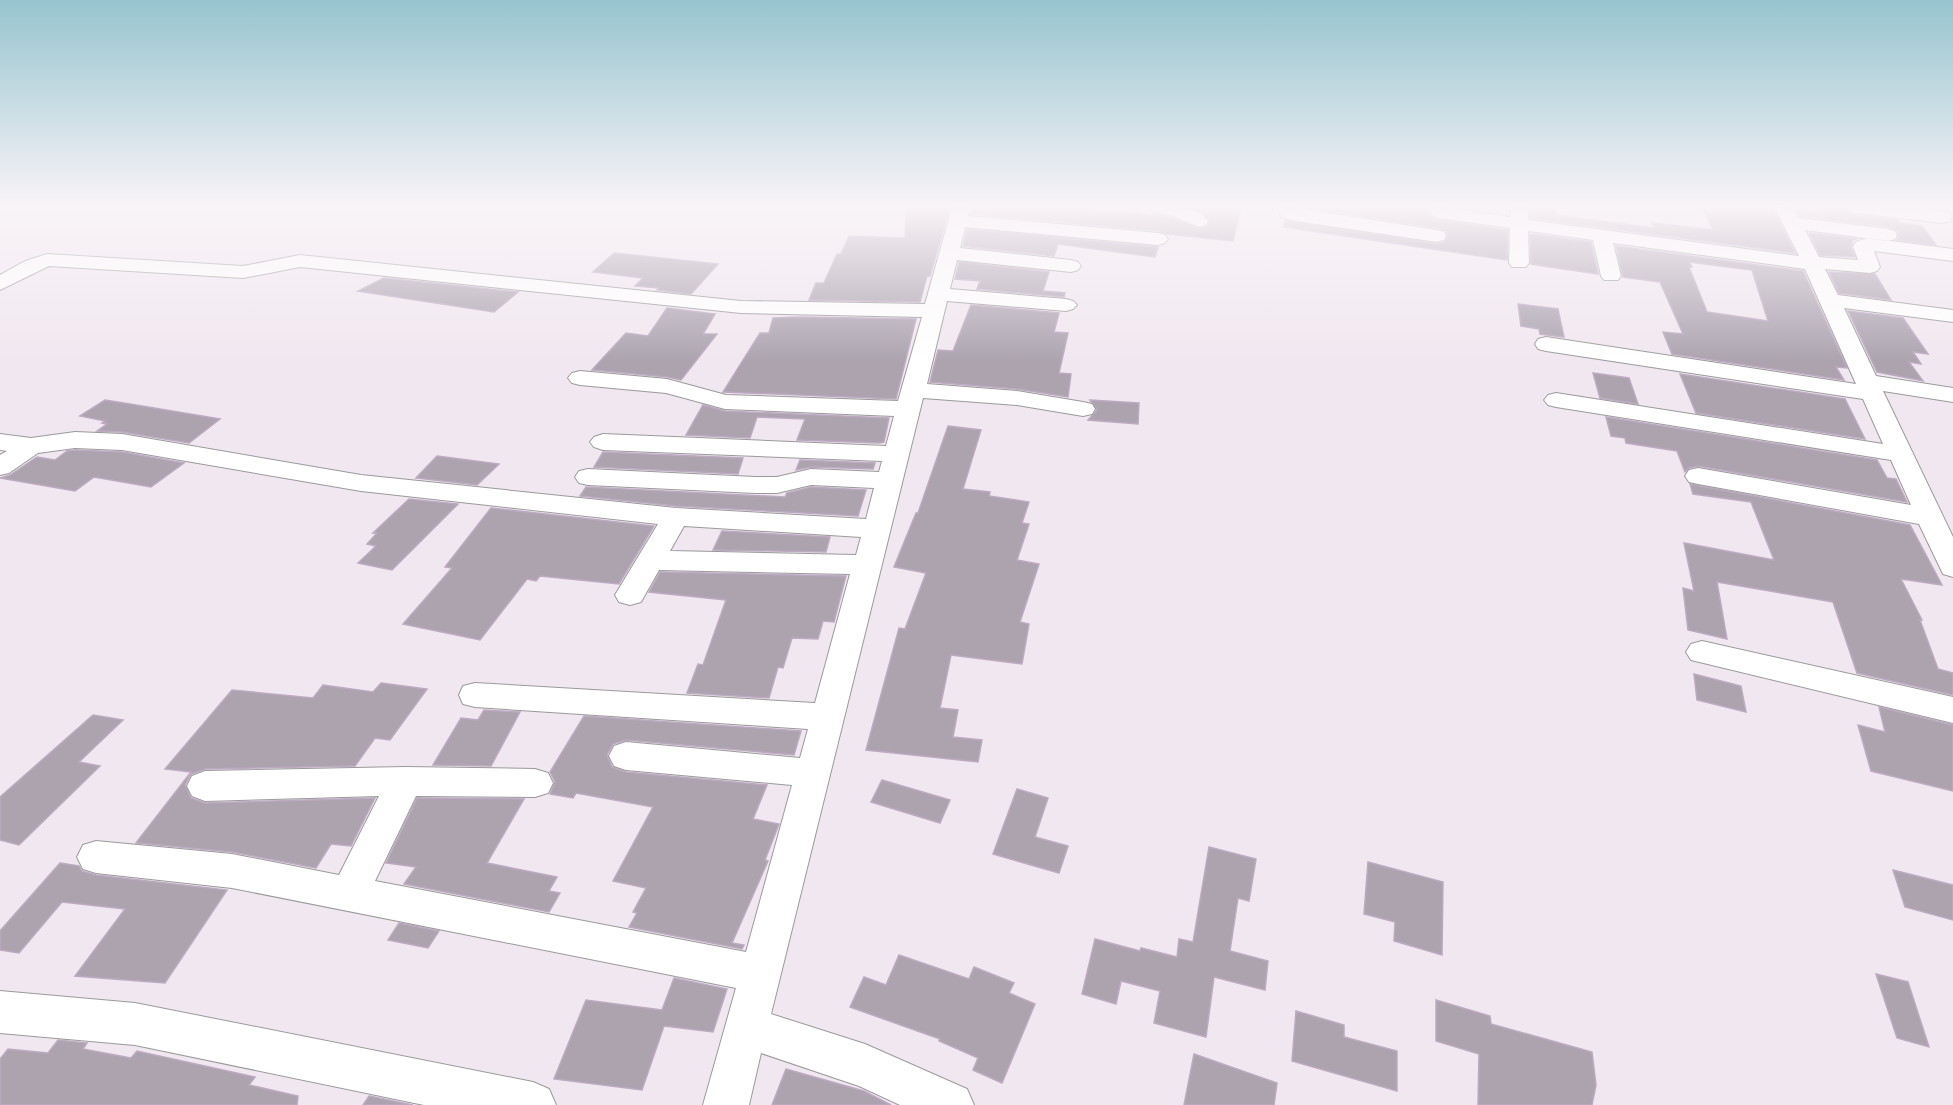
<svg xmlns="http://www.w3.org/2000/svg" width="1953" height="1105" viewBox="0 0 1953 1105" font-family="'Titillium Web',sans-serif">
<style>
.building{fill:#aca3af;stroke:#bdaac2;stroke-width:1.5;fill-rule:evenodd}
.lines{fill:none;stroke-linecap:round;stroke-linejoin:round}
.minor-casing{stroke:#9a9a9a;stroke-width:2}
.minor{fill:#fff;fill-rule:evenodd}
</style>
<rect width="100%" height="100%" fill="#f1e7f0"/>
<!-- building -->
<g class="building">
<polygon points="906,208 950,208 930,276 927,276 920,302 809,300 816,283 824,283 837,254 841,254 849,236 905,238"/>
<polygon points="972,208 1082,208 1157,215 1172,218 1200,229 1207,227 1210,221 1204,214 1192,208 1241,208 1233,241 1167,234 1158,231 971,214"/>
<polygon points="1309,208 1427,208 1430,216 1439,220 1508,230 1507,260 1284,227 1285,220 1437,244 1445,242 1448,237 1446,231 1437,228"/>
<polygon points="1530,208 1555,209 1556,215 1654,228 1652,223 1713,230 1703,208 1773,208 1795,253 1530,218"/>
<polygon points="1818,208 1846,208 1851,214 1897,220 1900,223 1922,226 1936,245 1897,240 1899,234 1897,230 1889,227 1800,216 1796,209 1820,212"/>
<polygon points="967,229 1158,247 1155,257 1058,244 1054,256 963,246"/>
<polygon points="1809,233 1857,239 1853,240 1851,247 1855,257 1820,255"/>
<polygon points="1530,234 1591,242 1598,274 1531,264"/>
<path d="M1616,246L1803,271L1847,368L1836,367L1844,380L1672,354L1663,332L1683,334L1660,282L1623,277ZM1689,262L1752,270L1768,321L1707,312L1689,267H1692Z"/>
<polygon points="614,253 680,260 718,264 691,294 657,290 659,288 635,286 643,278 593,272"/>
<polygon points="959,262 1049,272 1043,291 1065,293 1064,297 977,289 980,281 955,279"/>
<polygon points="1829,272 1875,274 1891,300 1839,293"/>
<polygon points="384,278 518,292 494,312 358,291"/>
<polygon points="1518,304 1558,309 1564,337 1540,334 1539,329 1521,326"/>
<polygon points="971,305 1059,313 1054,332 1068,333 1059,373 1071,374 1068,397 1017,389 930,382 938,350 953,351"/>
<polygon points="667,308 715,314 703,334 717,334 681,380 667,377 592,370 626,333 648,336"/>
<polygon points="1848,311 1903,318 1928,354 1913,352 1921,364 1909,362 1923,381 1877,372"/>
<polygon points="799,317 916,319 896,399 723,392 760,333 769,333 773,318"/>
<polygon points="1593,373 1629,378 1638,404 1600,398"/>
<polygon points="1680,374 1845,399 1865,439 1696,413"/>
<polygon points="105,400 130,404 220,419 189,443 122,432 97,431 107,424 102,423 105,421 80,416"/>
<polygon points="1090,400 1139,403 1138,424 1088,420 1097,410"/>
<polygon points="703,405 725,411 889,418 884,442 879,443 797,440 805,419 757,417 750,438 686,435"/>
<polygon points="1606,417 1877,460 1887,478 1896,479 1907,502 1698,466 1689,468 1685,472 1677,451 1626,443 1625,438 1611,436"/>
<polygon points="948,426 981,430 963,489 990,492 989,496 1029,502 1022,523 1029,524 1017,560 1039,564 1020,622 1029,624 1022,664 951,655 940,708 958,710 953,737 982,740 978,762 866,750 899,628 905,629 926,573 894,567 916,513 918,513"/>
<polygon points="75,450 122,452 184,463 151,487 94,477 75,491 0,478 10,475 37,457 55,460 67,451"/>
<polygon points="603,452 743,458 738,474 594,467"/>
<polygon points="437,456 499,464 477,485 416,478"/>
<polygon points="800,460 875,463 873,469 811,467 796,470"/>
<polygon points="1690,484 1910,525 1942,585 1901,579 1922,620 1920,620 1938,669 1953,673 1953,695 1857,673 1833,602 1717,582 1727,639 1688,630 1683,588 1694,591 1684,543 1774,560 1751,502 1693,494"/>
<polygon points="586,487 785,497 787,493 811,487 866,490 858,516 676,506 580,496"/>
<polygon points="409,499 458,504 392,570 358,563 376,546 367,544 377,533 373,533"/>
<polygon points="491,508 654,526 619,584 540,576 536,581 527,579 480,640 403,624 452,568 445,567"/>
<polygon points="722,531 830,537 826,552 713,550"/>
<polygon points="660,572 846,576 834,622 823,621 818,639 792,638 783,668 778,667 769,698 687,693 698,664 703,665 726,600 649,592"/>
<polygon points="1694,674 1741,686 1746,712 1697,700"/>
<polygon points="381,683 427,689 390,740 375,738 355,766 205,769 191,774 185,785 191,798 205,803 375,798 351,846 331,844 316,868 232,852 136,843 191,772 165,769 232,690 313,698 323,685 373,692"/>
<polygon points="1879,707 1953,725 1953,791 1871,771 1858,725 1885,732"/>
<polygon points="484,710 520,712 491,766 433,765 461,718 478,720"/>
<polygon points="93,715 123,720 79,762 100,766 19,845 0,840 0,797"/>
<polygon points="584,716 801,731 794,755 626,740 613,744 607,755 612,767 626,772 767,785 753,819 779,824 765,860 768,861 732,943 744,945 742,949 629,927 637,913 633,912 646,888 613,881 653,807 576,793 573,798 550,794 555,782 550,772"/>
<polygon points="882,780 950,800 940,823 871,802"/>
<polygon points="1017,789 1048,798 1035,837 1068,846 1059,873 993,854"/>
<polygon points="417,798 524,799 487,863 557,877 549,891 560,893 549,912 404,884 416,867 386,863"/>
<polygon points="1209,847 1256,859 1249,901 1238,898 1230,951 1268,961 1265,990 1214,977 1206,1037 1154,1023 1160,991 1121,981 1116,1004 1082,994 1095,939 1140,951 1141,948 1177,957 1179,939 1193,942"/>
<polygon points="1368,862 1443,882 1442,955 1394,941 1395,922 1364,914"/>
<polygon points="60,863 79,866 82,871 96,875 227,890 165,983 75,976 125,909 62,902 19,953 0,950 0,931"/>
<polygon points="1893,870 1953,885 1953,920 1905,907"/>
<polygon points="399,923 439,931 428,948 388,940"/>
<polygon points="899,955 969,979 974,967 1014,983 1009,993 1035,1004 1002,1083 973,1070 978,1058 939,1041 940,1039 850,1007 864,977 886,985"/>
<polygon points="1876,974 1908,982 1929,1047 1897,1038"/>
<polygon points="674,978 727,989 713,1032 664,1026 642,1090 554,1079 586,1000 662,1010"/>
<polygon points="1436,1000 1490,1016 1491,1024 1592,1052 1596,1085 1592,1105 1478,1105 1479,1054 1436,1041"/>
<polygon points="1296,1011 1344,1025 1344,1037 1397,1051 1397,1091 1292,1061"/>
<polygon points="58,1040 87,1043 83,1049 131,1058 137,1051 255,1077 249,1085 298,1096 297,1105 0,1105 0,1059 8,1049 48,1053"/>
<polygon points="1194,1054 1277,1083 1274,1105 1184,1105"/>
<polygon points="786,1069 864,1091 891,1105 772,1105"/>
<polygon points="369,1096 413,1105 363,1105"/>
</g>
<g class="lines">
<!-- minor casing -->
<g class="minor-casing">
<g id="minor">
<path d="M952,208H970L968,216L1158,233L1165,235L1168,239L1165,243L1158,245L965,227L960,248L1071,260L1078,262L1081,266L1078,270L1071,272L957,260L950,289L1066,299L1073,301L1077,305L1073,309L1066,311L947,301L927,384L1017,391L1083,402L1092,404L1095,409L1092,414L1083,416L1017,405L923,398L771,1014L865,1044L967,1089L974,1105H900L859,1086L761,1053L749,1105H703L736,988L232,888L96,873L83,869L77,857L83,845L96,841L232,854L339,875L379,796L205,801L192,796L187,786L192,776L205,771L405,767L535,769L548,773L553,783L548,793L535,797L416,796L375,881L746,952L792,785L626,770L614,766L609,756L614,746L626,742L800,758L808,729L475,707L463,704L459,695L463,686L475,683L815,703L850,574L659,570L641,602L630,605L619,602L615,595L658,524L361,491L122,450L75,448L38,453L9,473L0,475V455L7,451L0,450V434L31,438L75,432L122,434L361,475L676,508L866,519L874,488L811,485L777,493H755L588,485L579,483L575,477L579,471L588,469L755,477H777L811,469L879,472L882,461L603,450L594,447L590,442L594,437L603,434L886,446L894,416L725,409L666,393L580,385L572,383L568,378L572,373L580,371L667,379L726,395L898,401L922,317L741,313L300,267L243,278L49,266L0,290V275L25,261L47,254L243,266L300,255L741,301L925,304ZM684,526L861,537L856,555L670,551Z"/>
<path d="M1150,208C1168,207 1196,204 1208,221L1206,225L1199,227L1173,216L1153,212Z"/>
<polygon points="1278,208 1296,208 1437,230 1444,232 1446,236 1444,240 1437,242 1296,221 1281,217"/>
<polygon points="1429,208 1447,208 1510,217 1510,208 1528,208 1528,220 1799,256 1775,208 1793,208 1799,218 1888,229 1895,231 1897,235 1895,239 1888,241 1805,230 1819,257 1858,260 1853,246 1856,242 1867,238 1953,249 1953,261 1874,251 1880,267 1877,271 1870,273 1825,269 1838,295 1953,310 1953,322 1844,308 1876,376 1953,388 1953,402 1883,391 1953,537 1953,577 1943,574 1919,524 1698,484 1689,482 1685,476 1689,470 1698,468 1911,505 1891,460 1556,407 1548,405 1544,400 1548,395 1556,393 1883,444 1863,399 1546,351 1538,349 1535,344 1538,339 1546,337 1856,384 1805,269 1613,243 1621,276 1618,280 1604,280 1601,276 1593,240 1528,231 1529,263 1526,267 1512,267 1509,263 1510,228 1439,218 1432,215"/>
<path d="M1848,208C1880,206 1918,205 1950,213L1952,217L1950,221L1943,223L1857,213L1851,212Z"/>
<polygon points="1702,641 1953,697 1953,723 1691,660 1686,652 1691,644"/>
<polygon points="0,991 135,1003 533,1082 549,1089 556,1105 424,1105 135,1045 0,1033"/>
</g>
</g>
<!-- minor -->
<use href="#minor" class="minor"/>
</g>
<!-- sky -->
<linearGradient id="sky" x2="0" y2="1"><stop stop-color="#97c4cf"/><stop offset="0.57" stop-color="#f9f4f8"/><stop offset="1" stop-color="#f9f4f8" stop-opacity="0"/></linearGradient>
<rect width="1953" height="362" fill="url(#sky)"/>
</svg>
